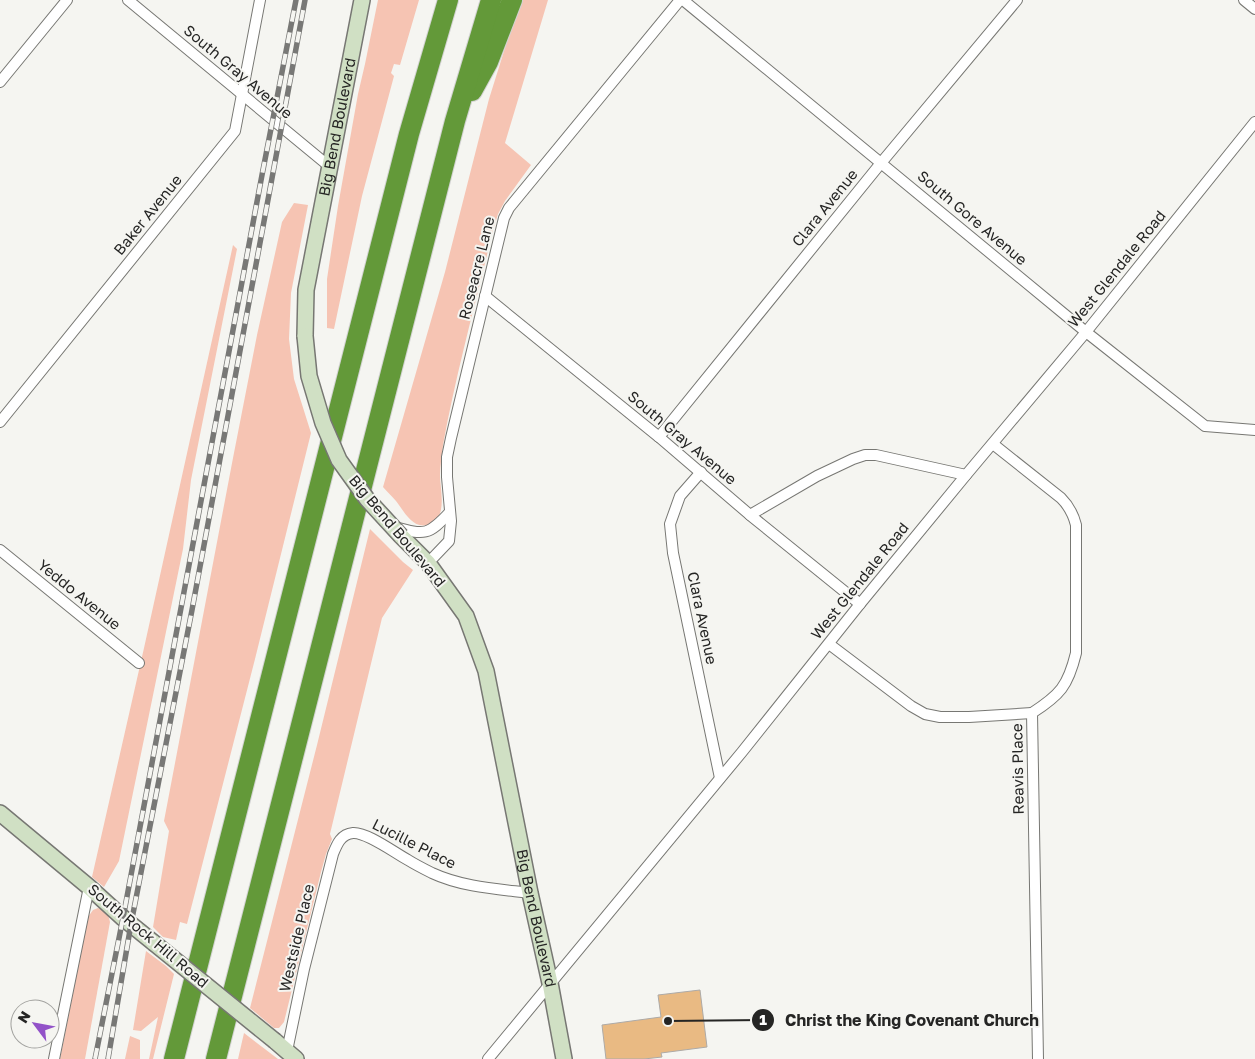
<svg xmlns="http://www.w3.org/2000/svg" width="1255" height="1059" viewBox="0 0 1255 1059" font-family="'Golos Text',sans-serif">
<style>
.green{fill:#f6c4b3}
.building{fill:#e9ba83;stroke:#adaaa7}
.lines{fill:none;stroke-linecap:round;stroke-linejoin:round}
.street-casing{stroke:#777773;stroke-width:12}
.secondary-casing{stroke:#777773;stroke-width:18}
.highway-casing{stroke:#d3d3d3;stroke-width:22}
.street{stroke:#fff;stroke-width:10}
.secondary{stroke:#d0e0c4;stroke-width:15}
.highway{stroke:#639939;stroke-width:20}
.rail-casing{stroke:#787876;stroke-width:5.5}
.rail{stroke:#f5f5f1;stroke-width:4;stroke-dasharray:11;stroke-linecap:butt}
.secondary-bridge-casing{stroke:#777773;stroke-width:18;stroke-linecap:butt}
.secondary-bridge{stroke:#d0e0c4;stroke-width:15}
.labels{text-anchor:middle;stroke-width:4;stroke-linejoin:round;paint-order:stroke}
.street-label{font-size:15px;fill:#252524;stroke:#f5f5f1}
.leader{fill:none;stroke:#252524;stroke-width:2}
.callout-dot{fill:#252524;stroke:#f5f5f1;stroke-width:2}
.mark-label{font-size:15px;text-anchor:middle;font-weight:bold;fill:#fff}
.callout-label{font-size:16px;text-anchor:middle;font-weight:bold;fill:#252524;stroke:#f5f5f1;stroke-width:4;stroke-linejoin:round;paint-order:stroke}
</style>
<rect width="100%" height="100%" fill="#f5f5f1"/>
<!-- green -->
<g class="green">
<polygon points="378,0 419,0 400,65 394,64 391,73 394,76 362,196 334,329 327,328 327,279 338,206 358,94 365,64"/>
<path d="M520,0H548L505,143L531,165L505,201L498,214L493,230C476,302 456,373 443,445C442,455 440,466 440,475C440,489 448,517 430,524C413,531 404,511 396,501C392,496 387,492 383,487L445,272L489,99Z"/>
<polygon points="294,203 308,205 291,293 289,339 294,379 311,433 255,659 187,924 180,922 176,940 163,937 153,927 169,831 164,821 233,458 257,335 282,222"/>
<polygon points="233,245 237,249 191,480 183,549 119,861 104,887 92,877 144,648"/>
<polygon points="370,529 403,562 413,570 382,618 330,834 332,839 326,854 321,872 284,1022 279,1028 274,1028 250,1008 317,745"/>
<path d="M98,908C107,911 108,914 110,922L85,1059H60L88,917L93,910Z"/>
<polygon points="146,951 166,966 174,974 153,1059 149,1059 158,1017 141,1031 133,1030"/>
<polygon points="244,1033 278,1059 238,1059"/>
<polygon points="130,1036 140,1040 140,1059 125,1059"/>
</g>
<!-- building -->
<polygon class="building" points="700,990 707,1047 661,1053 662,1057 644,1059 606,1059 602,1025 661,1017 658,995"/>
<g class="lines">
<!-- street casing -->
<g class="street-casing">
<g id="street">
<polyline points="128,0 330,167"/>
<polyline points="683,0 1086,332 1205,426 1255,430"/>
<polyline points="1244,0 1255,9"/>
<polyline points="0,82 67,0"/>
<polyline points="485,296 659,437 750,515 860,604"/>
<polyline points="0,422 235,131 260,0"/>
<polyline points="659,437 881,163 1017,0"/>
<path d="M993,444L1061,498C1069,506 1073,513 1076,525V653C1068,686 1060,695 1032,713L1038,1059"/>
<polyline points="701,472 680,496 670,524 673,553 720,778"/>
<polyline points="750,515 817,476 853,459 865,455 876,455 966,475"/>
<path d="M394,527C425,535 428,536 450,512"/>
<polyline points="0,550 139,663"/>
<polyline points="428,563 449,541 451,521 447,477 447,457 451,438 504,218 509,208 680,0"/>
<polyline points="829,644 911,706 925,714 940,717 969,717 1032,713"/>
<path d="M287,1051L304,969L333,854C337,844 341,834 353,833C367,832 395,853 408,860C416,865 424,869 432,873C462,887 497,889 530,893"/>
<polyline points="54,1059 89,887"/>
<polyline points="488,1059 742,752 860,604 966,475 1086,332 1255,122"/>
</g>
</g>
<!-- secondary casing -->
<g class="secondary-casing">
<g id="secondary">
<path id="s1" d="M305,336L306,290L362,0"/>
<path id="s2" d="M401,536L428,563L466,616L486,671L530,893L550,983L564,1059"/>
<polyline points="0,813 89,887 123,918 154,943"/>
<polyline points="275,1041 296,1059"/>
</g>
</g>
<!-- highway casing -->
<g class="highway-casing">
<g id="highway">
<polyline points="472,91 488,62 512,0"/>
<polyline points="174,1059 409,134 448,0"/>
<polyline points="216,1059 455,121 491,0"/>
</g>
</g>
<!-- street -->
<use href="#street" class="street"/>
<!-- secondary -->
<use href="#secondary" class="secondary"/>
<!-- highway -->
<use href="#highway" class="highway"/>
<!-- rail casing -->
<g class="rail-casing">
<g id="rail">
<polyline points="95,1059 123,918 262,175 296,0"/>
<polyline points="108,1059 131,924 192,610 305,0"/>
</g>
</g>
<!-- rail -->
<use href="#rail" class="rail"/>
<!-- secondary-bridge casing -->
<g class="secondary-bridge-casing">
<g id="secondary-bridge">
<polyline points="305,336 309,376 323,423 339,460 367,499 401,536"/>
<polyline points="154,943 275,1041"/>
</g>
</g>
<!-- secondary-bridge -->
<use href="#secondary-bridge" class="secondary-bridge"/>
</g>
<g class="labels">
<!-- street labels -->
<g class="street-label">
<text transform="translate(238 72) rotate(40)" y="5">South Gray Avenue</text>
<text dy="5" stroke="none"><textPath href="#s1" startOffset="212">Big Bend Boulevard</textPath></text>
<text transform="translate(825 208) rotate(-51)" y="5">Clara Avenue</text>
<text transform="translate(148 215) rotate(-51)" y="5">Baker Avenue</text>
<text transform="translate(972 218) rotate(40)" y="5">South Gore Avenue</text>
<text transform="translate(477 268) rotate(-76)" y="5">Roseacre Lane</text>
<text transform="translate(1117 269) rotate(-51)" y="5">West Glendale Road</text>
<text transform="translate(682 438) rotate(40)" y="5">South Gray Avenue</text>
<text transform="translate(397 531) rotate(50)" y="5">Big Bend Boulevard</text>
<text transform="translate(860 581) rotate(-51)" y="5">West Glendale Road</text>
<text transform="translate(79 595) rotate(39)" y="5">Yeddo Avenue</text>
<text transform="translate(702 618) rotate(78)" y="5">Clara Avenue</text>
<text transform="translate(1018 769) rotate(-91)" y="5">Reavis Place</text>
<text transform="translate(414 844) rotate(27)" y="5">Lucille Place</text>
<text dy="5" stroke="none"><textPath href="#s2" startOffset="414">Big Bend Boulevard</textPath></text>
<text transform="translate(148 936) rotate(40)" y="5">South Rock Hill Road</text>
<text transform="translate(297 938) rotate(-77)" y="5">Westside Place</text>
</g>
</g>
<!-- callouts -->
<path class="leader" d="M668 1021L763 1020"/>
<g class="callout-dot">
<circle cx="668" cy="1021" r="5"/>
<circle cx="763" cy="1020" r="12"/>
</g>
<g class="mark-label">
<text x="763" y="1025">1</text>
</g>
<g class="callout-label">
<text x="912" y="1026">Christ the King Covenant Church</text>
</g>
<!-- north arrow -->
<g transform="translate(35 1024) rotate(302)"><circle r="24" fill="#f5f5f1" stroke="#a2a29f"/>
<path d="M0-4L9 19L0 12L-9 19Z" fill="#9252c8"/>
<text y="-8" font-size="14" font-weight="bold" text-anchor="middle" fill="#252524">N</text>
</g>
</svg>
